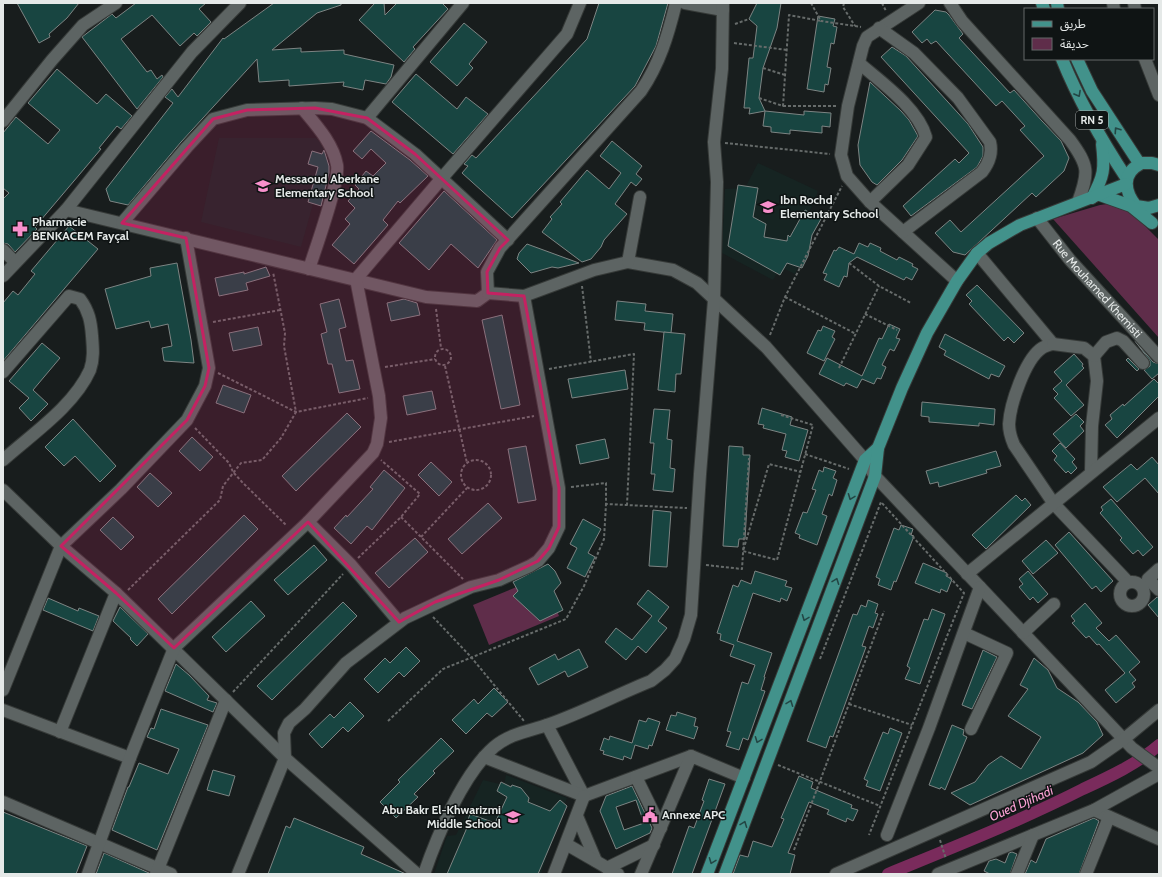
<svg xmlns="http://www.w3.org/2000/svg" width="1162" height="877" viewBox="0 0 1162 877" font-family="Cabin,'Noto Sans Arabic',sans-serif">
<style>
.built{fill:#162422}
.green{fill:#5f2d4a}
.lines{fill:none;stroke-linecap:round;stroke-linejoin:round}
.canal{stroke:#7a2b5c;stroke-width:12}
.building{fill:#184541;stroke:#7d8483;fill-rule:evenodd}
.minor-casing{stroke:#363a38;stroke-width:14}
.major-casing{stroke:#363a38;stroke-width:14}
.path{stroke:#676c6b;stroke-width:2;stroke-dasharray:3 2;stroke-linecap:butt}
.minor{stroke:#5d6463;stroke-width:12}
.major{stroke:#42928b;stroke-width:12}
.oneway{stroke:#234644}
.marked{fill:#c42262;fill-opacity:0.2;stroke:#c42262;stroke-width:3;stroke-linejoin:round}
.labels{text-anchor:middle;stroke-width:3;stroke-linejoin:round;paint-order:stroke}
.shield{fill:#0f1414;stroke:#a5a9a8;stroke-width:1}
.shield-label{font-size:11px;font-weight:bold;fill:#e5e9e8}
.poi-label{font-size:12px;font-weight:bold;fill:#e5e9e8;stroke:#0f1414;text-anchor:start}
.street-label{font-size:12px;fill:#e5e9e8;stroke:#0f1414}
.water-label{font-size:13px;font-style:italic;fill:#f9a0d2;stroke:#0f1414}
</style>
<rect width="100%" height="100%" fill="#181d1d"/>
<!-- built -->
<g class="built">
<polygon points="219,138 316,138 328,150 301,247 201,222"/>
<polygon points="758,163 818,191 805,223 816,229 795,274 785,269 783,272 779,270 773,280 722,253 725,189 745,188"/>
<polygon points="506,775 567,798 541,874 434,874 447,836 456,835 483,780 504,785"/>
</g>
<!-- green -->
<g class="green">
<polygon points="1114,203 1124,205 1159,240 1159,338 1053,219 1100,205"/>
<polygon points="543,576 559,616 489,645 473,605"/>
</g>
<g class="lines">
<!-- canal -->
<path class="canal" d="M888,874C954,847 1020,821 1083,789C1109,777 1137,764 1159,745"/>
</g>
<!-- building -->
<g class="building">
<polygon points="17,3 79,3 67,18 49,34 50,37 39,43"/>
<polygon points="136,3 206,3 199,9 211,22 197,36 194,33 180,46 152,15 121,39 147,72 151,70 157,79 162,75 163,77 137,109 82,37 112,14 116,18"/>
<polygon points="274,3 341,3 341,5 317,13 272,50 301,48 301,52 344,50 344,54 394,65 391,77 386,84 365,80 363,90 343,86 344,82 289,86 289,80 259,82 257,59 181,142 128,205 110,201 106,189 173,103 165,97 172,89 178,97 223,38 224,39"/>
<polygon points="375,3 384,3 385,15 397,3 442,3 448,9 413,47 415,49 404,62 359,20"/>
<polygon points="599,3 668,3 656,46 635,86 512,218 462,173 468,166 464,164 472,155 476,158 587,39"/>
<polygon points="757,3 781,3 777,28 763,68 759,98 765,111 749,114 750,108 744,108 749,58 753,58 757,26 749,19"/>
<polygon points="935,10 946,12 949,15 963,34 959,38 1010,93 1014,90 1042,121 1061,141 1069,158 1064,171 1036,197 1032,193 965,255 953,252 935,233 950,220 961,232 1044,156 1020,130 1025,126 1002,101 996,106 936,41 931,44 927,39 922,43 912,32"/>
<polygon points="818,16 835,19 833,26 837,27 834,44 831,43 827,67 831,68 828,85 825,84 824,92 807,89"/>
<polygon points="464,23 487,42 469,64 473,68 457,86 430,62"/>
<polygon points="892,47 906,56 968,124 983,147 983,156 977,167 911,216 903,206 955,159 959,163 969,153 881,57"/>
<polygon points="57,69 97,104 106,94 132,116 121,129 117,126 99,148 101,149 35,227 37,229 15,252 8,244 3,243 3,199 9,193 3,188 3,133 16,117 48,144 60,130 28,103"/>
<polygon points="416,74 457,109 466,97 488,114 453,154 392,102"/>
<polygon points="870,82 901,111 909,120 918,136 902,160 877,185 872,182 860,165 858,145"/>
<polygon points="765,111 804,115 804,111 831,113 830,127 822,126 822,133 790,130 790,134 771,132 771,127 763,126"/>
<polygon points="371,131 410,160 428,176 400,203 398,201 383,220 388,225 354,264 332,245 350,224 345,219 355,208 348,201 359,189 355,185 366,171 373,176 386,163 371,149 362,159 353,151"/>
<polygon points="612,141 642,166 636,174 642,179 636,186 631,182 615,204 627,214 604,240 601,247 591,259 582,262 542,232 552,219 550,217 562,204 560,202 587,170 609,189 621,173 600,156"/>
<polygon points="324,150 329,166 329,173 321,206 308,202 318,167 308,164 312,151 322,154"/>
<polygon points="738,185 758,188 753,217 766,224 764,237 787,241 788,235 790,237 805,210 821,219 812,235 808,256 802,268 787,263 780,275 728,246"/>
<polygon points="444,191 497,240 478,268 451,244 429,270 399,243"/>
<polygon points="69,226 98,249 3,361 3,303 13,291 18,295 35,274 31,271"/>
<polygon points="859,243 868,247 870,243 881,248 880,251 897,260 899,257 913,264 912,266 918,269 912,280 906,277 904,280 857,257 849,263 847,277 844,276 839,287 824,280 827,274 823,273 834,250 836,251 839,247 854,254"/>
<polygon points="527,244 579,263 558,268 552,267 531,273 517,259 519,253"/>
<polygon points="177,263 191,340 194,363 164,361 162,348 172,346 168,324 151,328 149,321 116,329 105,289 151,276 150,268"/>
<polygon points="266,267 270,276 246,283 248,290 219,296 215,278 244,272 244,274"/>
<polygon points="977,285 1024,333 1014,343 1008,337 1004,341 969,304 972,301 966,295"/>
<polygon points="339,299 346,327 339,329 346,361 353,360 360,389 339,393 332,364 328,364 321,334 327,332 320,304"/>
<polygon points="404,299 417,303 420,315 391,321 387,303"/>
<polygon points="617,301 646,304 645,311 673,314 671,333 644,330 645,323 615,320"/>
<polygon points="502,315 520,405 501,409 482,320"/>
<polygon points="889,324 900,329 896,338 900,339 894,351 890,349 882,365 886,367 881,379 877,378 874,384 862,379 857,388 846,383 844,386 819,374 827,358 862,376 879,338 882,339"/>
<polygon points="823,326 835,331 832,337 835,339 824,361 807,353 818,330 821,331"/>
<polygon points="258,327 262,345 233,351 229,333"/>
<polygon points="664,332 685,334 681,374 676,374 675,392 658,390"/>
<polygon points="945,334 1005,366 999,377 991,374 989,379 944,355 946,351 939,347"/>
<polygon points="1135,341 1153,362 1159,364 1159,373 1152,379 1144,370 1150,366 1150,361"/>
<polygon points="42,343 60,358 33,390 48,404 31,421 19,408 29,398 9,381"/>
<polygon points="1074,354 1083,364 1082,366 1084,368 1066,385 1084,405 1071,416 1054,398 1058,394 1053,389 1062,381 1054,372"/>
<polygon points="1128,358 1139,369 1137,371 1126,360"/>
<polygon points="625,370 628,389 572,398 568,379"/>
<polygon points="1154,379 1159,384 1159,396 1117,438 1105,425 1112,419 1110,415 1123,404 1124,406"/>
<polygon points="223,385 251,395 244,413 216,403"/>
<polygon points="432,391 436,409 407,415 403,396"/>
<polygon points="922,402 995,409 994,425 979,423 979,426 929,422 929,417 921,416"/>
<polygon points="762,408 792,417 790,425 808,430 799,461 785,457 787,451 782,450 786,434 763,428 764,425 758,424"/>
<polygon points="654,409 670,410 667,439 672,440 670,468 675,469 673,492 653,490 655,474 651,474 654,443 650,443"/>
<polygon points="347,413 361,427 296,491 282,476"/>
<polygon points="1076,414 1084,422 1080,426 1084,431 1066,448 1053,434"/>
<polygon points="73,419 116,466 100,482 75,456 64,466 45,447"/>
<polygon points="192,437 213,457 200,471 179,451"/>
<polygon points="605,439 609,458 580,464 576,445"/>
<polygon points="1060,443 1075,459 1072,462 1077,468 1071,474 1068,471 1066,473 1054,460 1057,456 1052,451"/>
<polygon points="526,446 536,500 518,503 508,449"/>
<polygon points="729,446 743,447 743,455 750,455 745,539 739,539 738,547 723,546"/>
<polygon points="996,451 1001,466 986,470 987,473 939,487 938,482 930,484 926,471"/>
<polygon points="1152,457 1159,465 1159,494 1145,478 1117,502 1103,487 1131,464 1137,470"/>
<polygon points="431,462 452,482 439,496 418,475"/>
<polygon points="824,467 836,471 833,478 837,480 832,496 829,494 822,514 827,516 817,545 799,538 800,535 795,533 803,512 807,513 816,490 812,489 819,470 823,472"/>
<polygon points="384,470 405,488 372,530 367,526 351,544 334,528 346,515 347,517 373,489 370,487"/>
<polygon points="150,473 172,493 158,507 137,487"/>
<polygon points="1016,495 1022,501 1025,498 1031,505 986,549 972,535"/>
<polygon points="1111,499 1153,547 1143,556 1138,550 1133,554 1120,540 1122,538 1100,513 1103,510 1101,507"/>
<polygon points="488,503 502,518 462,554 448,539"/>
<polygon points="653,510 671,512 667,567 649,566"/>
<polygon points="244,515 258,529 172,614 158,599"/>
<polygon points="113,517 134,537 121,550 100,530"/>
<polygon points="583,519 601,529 588,553 595,557 585,577 567,568 577,548 570,544"/>
<polygon points="901,525 913,529 911,535 914,536 896,582 894,581 891,590 878,585 880,579 876,577 894,528 899,530"/>
<polygon points="1069,532 1113,581 1101,592 1096,586 1092,589 1055,545"/>
<polygon points="415,538 428,552 389,588 375,573"/>
<polygon points="1046,540 1058,553 1033,574 1022,561"/>
<polygon points="314,545 327,560 288,595 274,580"/>
<polygon points="923,563 947,573 946,576 952,579 947,592 941,589 940,593 915,583"/>
<polygon points="548,564 555,571 561,583 554,591 563,610 540,621 513,596 518,591 513,582"/>
<polygon points="755,571 787,581 785,586 792,588 787,601 781,598 780,602 753,593 737,641 772,653 764,677 765,677 761,690 765,691 748,740 743,738 739,750 726,746 731,732 727,731 742,682 748,684 755,665 730,656 734,645 720,640 721,634 717,633 733,585 738,587 741,580 751,584"/>
<polygon points="1028,571 1048,594 1038,603 1033,597 1030,600 1019,587 1023,584 1019,579"/>
<polygon points="648,590 669,607 658,621 667,628 646,653 638,646 626,660 605,642 616,628 632,640 652,616 637,604"/>
<polygon points="1157,597 1159,597 1159,618 1148,605"/>
<polygon points="48,598 78,611 79,608 99,616 93,631 43,610"/>
<polygon points="868,600 878,604 875,613 878,614 873,628 869,626 862,646 866,647 833,737 830,736 826,748 807,741 853,614 857,615 861,605 866,607"/>
<polygon points="251,601 265,616 226,652 212,637"/>
<polygon points="343,602 357,616 272,700 257,686"/>
<polygon points="1085,603 1102,623 1096,628 1109,641 1116,635 1140,662 1129,672 1136,680 1132,683 1135,687 1116,703 1105,690 1125,673 1099,644 1097,645 1089,636 1086,638 1072,623 1075,621 1071,616"/>
<polygon points="120,607 148,634 137,646 130,639 131,638 113,621"/>
<polygon points="932,609 945,614 920,684 905,679 910,668 907,666 924,619 928,620"/>
<polygon points="406,647 420,661 404,677 399,672 378,693 364,679 385,658 390,663"/>
<polygon points="579,649 588,667 568,677 565,671 538,685 529,668 555,654 558,660"/>
<polygon points="983,650 997,657 972,709 962,705"/>
<polygon points="1034,658 1048,670 1057,688 1078,702 1097,722 1103,735 1083,753 970,805 951,793 975,782 988,765 1001,756 1021,769 1041,737 1008,716 1028,689 1020,685"/>
<polygon points="176,664 189,675 209,696 207,700 217,703 213,712 165,691"/>
<polygon points="494,688 508,702 492,717 487,713 466,734 452,720 474,699 478,704"/>
<polygon points="350,702 364,716 348,732 343,727 322,748 309,734 330,714 334,718"/>
<polygon points="161,709 208,725 157,850 112,830 128,787 129,787 139,763 168,774 179,749 147,737 151,728 154,729"/>
<polygon points="677,712 696,718 694,726 698,727 694,739 666,730 671,715 676,716"/>
<polygon points="648,718 660,722 652,746 649,745 648,749 635,745 631,759 624,756 623,760 603,754 604,751 600,750 604,738 609,740 610,736 632,743 639,720 646,722"/>
<polygon points="952,725 964,730 963,735 967,737 945,790 941,787 940,789 929,785"/>
<polygon points="890,728 902,733 880,791 866,786 868,781 864,779 883,732 888,734"/>
<polygon points="441,738 454,751 433,771 435,773 414,794 418,797 396,818 380,802 400,782 398,780"/>
<polygon points="213,770 235,776 229,796 207,790"/>
<polygon points="799,776 813,782 811,788 852,805 851,808 858,810 853,821 847,818 846,822 827,814 829,810 809,802 788,853 795,855 790,874 733,874 740,855 748,857 753,841 772,847 784,819 781,818"/>
<polygon points="709,779 725,784 692,874 672,874 689,826 694,828 704,801 702,800"/>
<polygon points="501,782 511,787 512,785 521,788 529,798 528,802 550,811 560,800 567,806 538,874 447,874 469,823 467,823 470,814 495,823 507,797 497,791"/>
<path d="M632,786L652,828L650,833L616,849L600,811L606,796ZM636,800L644,823L624,830L616,807Z"/>
<polygon points="3,812 87,846 76,874 3,874"/>
<polygon points="294,818 364,847 361,854 406,874 268,874 286,826 290,828"/>
<polygon points="1094,818 1099,821 1079,874 1025,874 1031,860 1036,863 1046,839"/>
<polygon points="1012,852 1017,854 1010,874 990,874 984,871 989,861 996,859 1005,863 1009,853"/>
<polygon points="104,853 149,873 149,874 96,874"/>
</g>
<g class="lines">
<!-- minor casing -->
<g class="minor-casing">
<g id="minor">
<polyline points="685,3 723,10"/>
<polyline points="919,3 867,37 863,46 848,106 841,155 847,176 870,202 957,281"/>
<path d="M950,3L962,21L1070,140C1089,166 1089,172 1078,202"/>
<polyline points="1113,3 1114,9"/>
<polyline points="1134,3 1135,9"/>
<path d="M879,28L914,53L958,98L990,142C993,154 989,163 982,172L903,232"/>
<polyline points="1145,59 1159,95"/>
<path d="M859,63C881,82 918,108 926,137L908,165L870,202"/>
<path d="M302,108C316,125 333,143 337,165C340,181 315,250 309,269"/>
<polyline points="367,118 463,3"/>
<polyline points="3,121 52,60 83,25 116,3"/>
<polyline points="66,210 426,297 477,301 488,293 524,296 594,270 628,262 673,270 697,283 766,347 865,460 875,476 1132,748 1159,768"/>
<path id="s1" d="M1037,218L1070,260L1159,357"/>
<polyline points="122,223 187,147 213,119 247,110 315,108 332,109 367,118 415,154 508,240"/>
<polyline points="3,250 15,262"/>
<path d="M977,253L1053,344C1049,345 1045,346 1042,348C1025,359 1010,405 1009,424C1009,432 1011,438 1014,445L1054,504L1128,582"/>
<polyline points="628,262 640,197"/>
<polyline points="3,276 66,210 192,52 240,3"/>
<path d="M488,293L487,272L500,248L641,91C660,63 668,35 676,3"/>
<polyline points="1053,344 1084,348 1094,356 1097,381 1092,426 1091,472"/>
<polyline points="1094,356 1106,342 1117,338 1123,341 1143,363"/>
<path d="M3,372L69,296L80,299C89,311 91,322 92,336C93,348 94,359 90,370C74,406 32,434 3,460"/>
<polyline points="3,490 61,546 116,593 285,758 417,874"/>
<polyline points="308,522 351,565 399,622"/>
<polyline points="1159,569 1148,579 1159,590"/>
<polyline points="967,574 1159,418"/>
<circle cx="1132" cy="594" r="12"/>
<polyline points="964,633 1007,653 971,729"/>
<polyline points="1023,633 1054,604"/>
<polyline points="3,690 61,546 121,489 187,420 205,386 209,368 186,238"/>
<polyline points="3,710 130,758"/>
<polyline points="547,725 584,796"/>
<polyline points="60,732 116,593"/>
<polyline points="484,757 584,796 691,756"/>
<polyline points="636,777 661,828"/>
<polyline points="3,802 171,874"/>
<polyline points="1094,810 1159,839"/>
<polyline points="577,816 596,861"/>
<polyline points="887,835 929,728 980,587"/>
<polyline points="566,844 618,874"/>
<polyline points="607,868 654,845"/>
<polyline points="88,874 130,758 174,648 308,522 373,453 377,444 381,418 379,396 356,279 442,178 567,34 580,3"/>
<polyline points="156,874 226,700"/>
<polyline points="238,874 285,758 284,733 289,723 305,709 346,663 405,618 471,587 499,580 530,566 538,561 549,548 559,527 559,488 524,296"/>
<path d="M424,874C437,836 463,774 494,747C509,734 529,731 547,725C582,713 616,695 651,681L665,670L675,659L684,639L691,615L700,474L714,300L717,182L714,142L722,69L723,3"/>
<polyline points="554,874 584,796"/>
<polyline points="641,874 691,756 744,778"/>
<polyline points="836,874 1091,762 1124,739 1159,710"/>
<polyline points="938,874 1094,810 1159,774"/>
<polyline points="1017,874 1033,835"/>
<polyline points="1086,874 1109,817"/>
</g>
</g>
<!-- major casing -->
<g class="major-casing">
<g id="major">
<polyline points="1042,3 1044,9"/>
<polyline points="1057,3 1058,9"/>
<path d="M1062,59C1079,101 1102,141 1127,179"/>
<polyline points="1077,59 1092,91 1139,163"/>
<path d="M1159,165L1152,163H1139L1140,164C1121,174 1125,192 1136,206L1149,208L1159,205"/>
<polyline points="1100,195 1131,206 1152,223"/>
<path d="M1092,198C1104,176 1105,169 1102,144"/>
<polyline points="707,874 865,460 878,448"/>
<polyline points="725,874 875,476 878,448 902,388 927,333 957,281 977,253 989,243 1020,225 1126,184"/>
</g>
</g>
<!-- path -->
<g class="path">
<polyline points="811,3 821,21 861,27"/>
<polyline points="844,3 843,7 855,26"/>
<polyline points="882,3 886,11"/>
<polyline points="735,24 749,19"/>
<polyline points="734,43 787,50"/>
<polyline points="763,68 785,75"/>
<polyline points="759,98 783,106 789,15 821,21"/>
<polyline points="783,106 838,106"/>
<polyline points="725,143 830,154"/>
<polyline points="849,263 879,286 911,303"/>
<polyline points="582,286 591,362"/>
<polyline points="785,297 856,334"/>
<polyline points="436,309 441,348"/>
<polyline points="865,314 897,330"/>
<polyline points="213,322 280,310"/>
<polyline points="770,335 785,297 842,186"/>
<circle cx="443" cy="357" r="8"/>
<polyline points="445,366 467,463"/>
<polyline points="385,367 435,359"/>
<polyline points="839,368 879,286"/>
<polyline points="549,369 634,354 627,505"/>
<polyline points="218,373 296,412 368,398"/>
<polyline points="781,415 813,425 777,560 743,551 769,464 801,472"/>
<polyline points="195,428 229,463 233,472 242,482 287,526"/>
<polyline points="389,442 534,416"/>
<polyline points="805,454 849,469"/>
<circle cx="476" cy="475" r="15"/>
<polyline points="571,487 606,483 606,504 687,508"/>
<polyline points="401,517 463,579"/>
<polyline points="421,537 467,488"/>
<polyline points="358,558 401,517 420,494 381,460"/>
<polyline points="706,565 742,569 749,458"/>
<polyline points="128,590 220,500 223,486 241,463 262,460 281,438 296,412 284,346 285,333 273,272"/>
<polyline points="433,617 471,657 524,721"/>
<polyline points="820,659 881,502 964,593 869,835"/>
<polyline points="233,692 343,574"/>
<polyline points="849,704 912,725"/>
<polyline points="388,721 443,669 566,619 584,586 604,539 606,504"/>
<polyline points="778,765 880,806"/>
<polyline points="940,840 946,859"/>
<polyline points="794,850 884,611"/>
</g>
<!-- minor -->
<use href="#minor" class="minor"/>
<!-- major -->
<use href="#major" class="major"/>
</g>
<!-- one-way arrows -->
<defs><path id="oneway-chevron" d="M-2-3.5L2.5 0L-2 3.5" fill="none" stroke-width="1.6" stroke-linecap="round" stroke-linejoin="round"/></defs>
<g class="oneway">
<use href="#oneway-chevron" transform="translate(1078 94) rotate(61)"/>
<use href="#oneway-chevron" transform="translate(1117 130) rotate(-124)"/>
<use href="#oneway-chevron" transform="translate(851 497) rotate(111)"/>
<use href="#oneway-chevron" transform="translate(836 581) rotate(-69)"/>
<use href="#oneway-chevron" transform="translate(805 618) rotate(111)"/>
<use href="#oneway-chevron" transform="translate(790 703) rotate(-69)"/>
<use href="#oneway-chevron" transform="translate(758 740) rotate(111)"/>
<use href="#oneway-chevron" transform="translate(744 824) rotate(-69)"/>
<use href="#oneway-chevron" transform="translate(712 861) rotate(111)"/>
</g>
<!-- marked area -->
<path class="marked" d="M315,108L367,118L415,154L508,240L500,248L487,272L488,293L524,296L559,488V527L549,548L538,561L499,580L435,602L399,622L308,522L174,648L116,593L61,546L187,420L205,386L209,368L186,238L122,223L213,119L247,110Z"/>
<!-- icons -->
<defs>
<g id="school-bare" transform="scale(1.2)"><path d="M0-5L7-2L0 1L-7-2ZM-4 1L0 2.5L4 1V4Q0 6-4 4Z" fill="#f890cc" stroke="#0f1414" stroke-width="2.5" paint-order="stroke"/></g>
<g id="pharmacy-bare" transform="scale(1.2)"><path d="M-2-6h4v4h4v4h-4v4h-4v-4h-4v-4h4Z" fill="#f890cc" stroke="#0f1414" stroke-width="2.5" paint-order="stroke"/></g>
<g id="civic-bare" transform="scale(1.2)"><path d="M-.6-6.5H3V-4.5H.6V-3L4-1V1h2V6H-6V1h2V-1L-.6-3ZM-1.2 2.5V6h2.4V2.5Z" fill="#f890cc" stroke="#0f1414" stroke-width="2.5" paint-order="stroke"/></g>
</defs>
<g fill-rule="evenodd">
<use href="#school-bare" x="263" y="186"/>
<use href="#school-bare" x="768" y="207"/>
<use href="#pharmacy-bare" x="20" y="229"/>
<use href="#civic-bare" x="650" y="815"/>
<use href="#school-bare" x="513" y="817"/>
</g>
<g class="labels">
<!-- shield labels -->
<rect class="shield" x="1076" y="111" width="32" height="18" rx="3"/>
<g class="shield-label">
<text x="1092" y="124">RN 5</text>
</g>
<!-- poi labels -->
<g class="poi-label">
<text x="275" y="183">Messaoud Aberkane<tspan x="275" dy="14">Elementary School</tspan></text>
<text x="780" y="204">Ibn Rochd<tspan x="780" dy="14">Elementary School</tspan></text>
<text x="32" y="226">Pharmacie<tspan x="32" dy="14">BENKACEM Fayçal</tspan></text>
<text x="501" y="814" text-anchor="end">Abu Bakr El-Khwarizmi<tspan x="501" dy="14">Middle School</tspan></text>
<text x="662" y="819">Annexe APC</text>
</g>
<!-- street labels -->
<g class="street-label">
<text dy="4" stroke="none"><textPath href="#s1" startOffset="93">Rue Mouhamed Khemisti</textPath></text>
</g>
<!-- water labels -->
<g class="water-label">
<text transform="translate(1021 803) rotate(-24)" y="5">Oued Djihadi</text>
</g>
</g>
<!-- border -->
<rect width="1162" height="877" fill="none" stroke="#e5e9e8" stroke-width="8"/>
<!-- legend -->
<rect x="1024" y="8" width="130" height="52" fill="#0f1414" stroke="#656969"/>
<rect x="1032" y="21" width="20" height="6" fill="#42928b" stroke="#656969"/>
<text x="1060" y="28" font-size="12" fill="#e5e9e8">طريق</text>
<rect x="1032" y="38" width="20" height="12" fill="#5f2d4a" stroke="#656969"/>
<text x="1060" y="48" font-size="12" fill="#e5e9e8">حديقة</text>
</svg>
